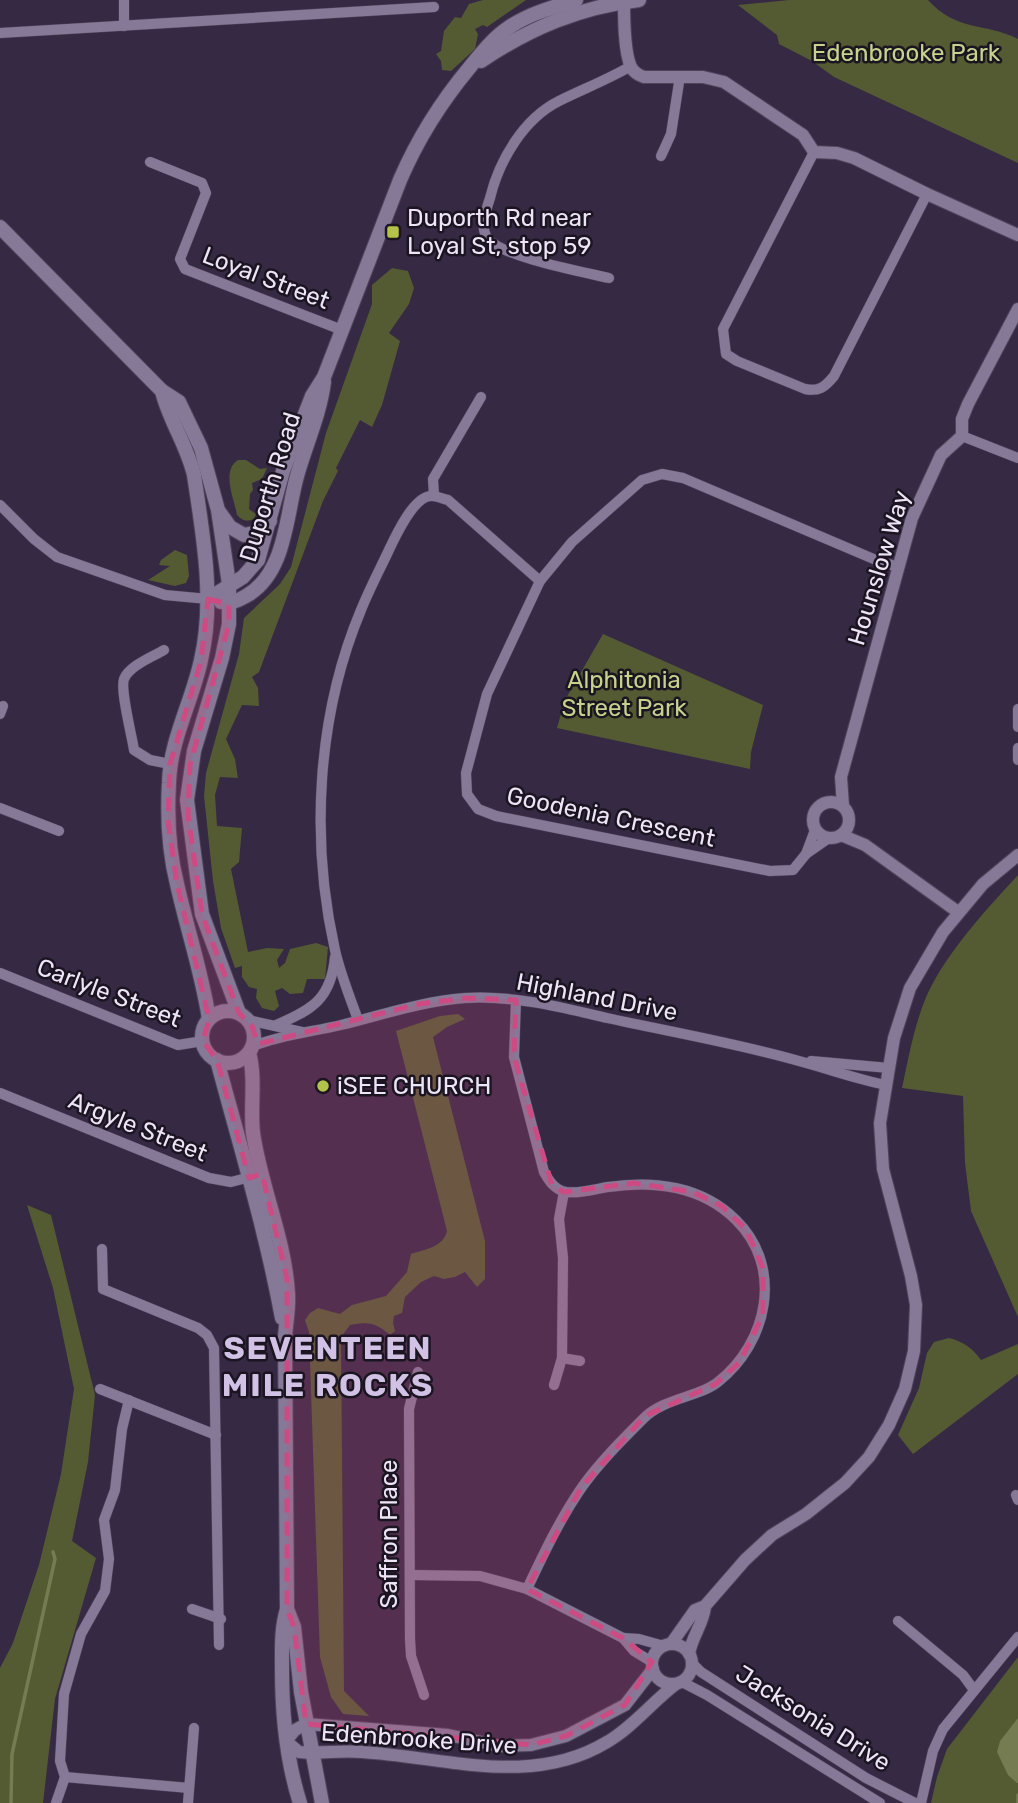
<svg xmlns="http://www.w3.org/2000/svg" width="1018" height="1803" viewBox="0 0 1018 1803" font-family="Rubik,sans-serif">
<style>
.green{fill:#545a32}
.water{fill:#757c51}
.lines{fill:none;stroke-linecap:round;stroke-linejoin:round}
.stream{stroke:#757c51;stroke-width:3.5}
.minor-casing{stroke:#4f445b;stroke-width:11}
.tertiary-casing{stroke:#4f445b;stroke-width:14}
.secondary-casing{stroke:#4f445b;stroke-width:16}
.minor{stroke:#867897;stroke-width:10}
.tertiary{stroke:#867897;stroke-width:12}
.secondary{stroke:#867897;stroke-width:14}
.marked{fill:#cd4b82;fill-opacity:0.2;stroke:#cd4b82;stroke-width:5;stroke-dasharray:14 9;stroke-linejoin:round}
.poi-dot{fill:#b4c24a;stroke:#1a1521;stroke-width:2.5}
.labels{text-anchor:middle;stroke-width:5;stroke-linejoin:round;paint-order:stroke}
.park-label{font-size:24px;fill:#c7d28c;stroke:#1a1521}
.poi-label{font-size:24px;fill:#ede5f7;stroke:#1a1521;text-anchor:start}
.street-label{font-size:24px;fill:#ede5f7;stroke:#1a1521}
.district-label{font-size:32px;font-weight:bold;letter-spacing:2px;fill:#d1c1e4;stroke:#1a1521}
</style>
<rect width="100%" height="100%" fill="#362944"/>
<!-- green -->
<g class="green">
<polygon points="483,0 526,0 487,27 483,25 475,29 478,34 475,49 451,71 442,70 441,61 436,54 441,51 444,31 455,17 461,18 469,4"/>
<path d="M789,0H928C957,32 984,22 1018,39V163L834,77L812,61L779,44L777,35L738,5Z"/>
<polygon points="392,268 408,271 414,288 409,304 389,333 400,341 382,405 372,427 360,420 336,468 338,471 323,501 259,672 252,677 258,688 259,706 242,705 226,739 235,759 238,778 220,777 215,795 217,826 242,828 239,862 231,869 248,952 267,948 284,949 277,960 279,968 285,963 290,949 316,943 328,947 325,979 307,979 303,993 290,994 282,988 275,991 279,1006 274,1011 262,1008 256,998 257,989 249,987 242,977 242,966 235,968 221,928 213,881 204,796 206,773 239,654 244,618 280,584 291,567 326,433 372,304 372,285"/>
<path d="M238,460H246L260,469L267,468L262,479L252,483L253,490L250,494L249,509L256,514L254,519C246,522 243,521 237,515C234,498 221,471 238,460Z"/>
<polygon points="175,550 187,555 189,576 186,583 175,586 148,580 170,566 159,565 161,560"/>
<polygon points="603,634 763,705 751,752 750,769 557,728 565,700"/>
<path d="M1018,875V1317L971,1211L965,1163L963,1096L902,1088C908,1060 913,1032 923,1005C940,959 985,911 1018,875Z"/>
<path d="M458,1014L465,1019L447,1027L433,1037L485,1241V1279L477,1287L465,1272L455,1277L444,1279L434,1276L421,1282L405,1297L402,1313L394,1316L393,1323L395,1331L390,1335C374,1322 369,1322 350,1325L341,1337L344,1691L369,1716L343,1714L331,1697L320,1657L309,1332L305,1320L310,1313L318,1308L340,1314L352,1305L386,1296L407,1272L411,1254C426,1249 443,1247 447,1231L396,1031L440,1016Z"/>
<polygon points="27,1205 51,1215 95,1395 88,1462 72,1541 96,1558 55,1699 43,1803 0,1803 0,1668 13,1643 39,1565 61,1474 74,1389 53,1288"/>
<path d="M949,1338C964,1342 972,1348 981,1360L1018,1344V1374L913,1454L898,1435L919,1388L927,1353L934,1342Z"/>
<polygon points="1018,1657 1018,1803 931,1803 937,1777 947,1749"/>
</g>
<!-- water -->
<polygon class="water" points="1018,1718 1018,1783 1017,1783 1008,1775 997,1752 1000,1741"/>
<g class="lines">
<!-- stream -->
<g class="stream">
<polyline points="11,1803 12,1754 55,1559 53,1552"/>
<polyline points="1018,1803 1018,1795"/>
</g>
<!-- minor casing -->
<g class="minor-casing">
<g id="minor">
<polyline points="124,0 124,26"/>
<polyline points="0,33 434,7"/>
<path d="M814,152L723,329L726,354L737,361L805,389C819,392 825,387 834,376L927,194"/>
<polyline points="661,156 671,134 680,76"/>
<polyline points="150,162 202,183 206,193 180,259 185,269 342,330"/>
<path d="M609,278C584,272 503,257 488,239C479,227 486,211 490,198C499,161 523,119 559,101C583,89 607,80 631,66"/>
<polyline points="962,436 1018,458"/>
<polyline points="434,495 433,479 481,397"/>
<polyline points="0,505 34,539 57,557 165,595 208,599"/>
<path d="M164,650C152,657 129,666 124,679C120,690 132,736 134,750L150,760L170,764"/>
<polyline points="1018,709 1018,727"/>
<polyline points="0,714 3,706"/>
<polyline points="1018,748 1018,760"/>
<polyline points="0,808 59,831"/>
<polyline points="829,838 806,854 793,870 770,871 496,816 478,809 467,794 466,773 487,694 540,581 572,542 642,480 662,474 683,478 876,560 898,567"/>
<polyline points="806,854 815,830"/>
<polyline points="0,973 178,1045 203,1041"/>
<path d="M516,1000L514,1057L544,1172C549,1181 555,1190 566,1192C580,1194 595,1189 608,1187C654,1180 702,1186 736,1220C784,1267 768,1343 718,1382C700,1397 663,1398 643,1419C621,1441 597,1465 580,1490C559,1521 543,1555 527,1589"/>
<polyline points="248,1020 302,1032"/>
<path d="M358,1020C350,997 340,973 335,950C310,839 317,715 361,610C369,590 379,571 388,552C395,537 414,495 432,496C437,496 443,499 448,500L540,581"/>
<path d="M276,1025C312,1010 331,999 335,957"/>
<path d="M253,1046C281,1035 311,1032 341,1025C382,1015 423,1001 465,998C513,995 561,1007 607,1018C671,1032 736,1043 799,1061C829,1069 856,1079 886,1085"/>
<polyline points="811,1061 889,1068"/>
<polyline points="0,1093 209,1178 231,1182 254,1176"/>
<polyline points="102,1249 103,1289 198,1328 207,1335 214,1348 219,1645"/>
<polyline points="562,1358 580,1361"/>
<polyline points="418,1372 409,1409 410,1639 411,1656 424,1695"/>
<polyline points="554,1385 562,1358 563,1258 559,1219 564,1192"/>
<polyline points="100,1389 216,1435"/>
<polyline points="1016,1495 1018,1500"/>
<polyline points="411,1575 480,1576 527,1589 623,1638 634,1651 652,1662"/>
<polyline points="192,1609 221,1619"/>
<polyline points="898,1621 963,1675 974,1690"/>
<polyline points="623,1638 639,1639 664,1646"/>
<polyline points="692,1663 701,1672 866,1778 915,1803"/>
<polyline points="682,1682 707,1695 880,1803"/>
<polyline points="65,1777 189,1788"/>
<polyline points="56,1803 65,1777 60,1761 64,1694 81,1634 105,1591 109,1559 104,1520 115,1490 122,1429 129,1400"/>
<polyline points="188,1803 194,1728"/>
<polyline points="921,1803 933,1751 943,1729 1018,1637"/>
</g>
</g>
<!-- tertiary casing -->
<g class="tertiary-casing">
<g id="tertiary">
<path d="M624,0C624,18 624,52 631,67C634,73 638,75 644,77H703L724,82L803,135L814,152L837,153L854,158L927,194L1018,235"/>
<circle cx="831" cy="820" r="18"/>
<polyline points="843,806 841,777 912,518 941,455 962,436 962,419 968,404 1018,309"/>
<polyline points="841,835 865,845 958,912"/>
<polyline points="671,1644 695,1610 705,1606 745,1560 772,1535 806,1514 845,1483 869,1457 889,1425 905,1389 914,1351 916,1305 911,1276 883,1169 880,1123 894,1038 910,988 943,932 983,884 1018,855"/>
<circle cx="672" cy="1664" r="20"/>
<path d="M689,1654C692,1636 704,1623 705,1606"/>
<path d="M653,1669L625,1705L566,1736L531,1745L500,1746L448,1735L306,1724L295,1730L286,1741L299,1752C320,1754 341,1750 362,1752C445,1757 531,1788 607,1742C633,1727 652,1702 676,1684"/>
</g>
</g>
<!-- secondary casing -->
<g class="secondary-casing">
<g id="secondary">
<path d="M481,61C530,28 580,7 639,0"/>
<polyline points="0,227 162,391 179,402 201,448 218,510 229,584 229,624 222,658 194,751 187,800 202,914 239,1013"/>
<path d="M162,391C169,420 187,445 194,475C203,535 215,600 201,660C192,702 170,740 169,783C167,817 169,852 177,884C187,929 202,973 209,1019"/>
<polyline points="220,513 230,527 244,535 259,532 270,521"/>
<path d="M208,599L243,577L258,560L283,471L312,396L324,377L400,180C418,138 440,103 470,67C483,51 494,37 511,26C531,13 554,7 576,0"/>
<path d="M221,602C231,604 237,601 246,596C286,574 286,515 297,476C306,444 320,414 324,382"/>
<circle cx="228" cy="1037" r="26"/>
<path d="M249,1053C256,1078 250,1107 253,1133C261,1188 285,1239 288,1294C289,1308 286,1323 285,1337L287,1609C281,1629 282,1648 282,1669C282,1715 286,1759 300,1803"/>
<path d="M217,1060C240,1146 266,1231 282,1318"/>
<polyline points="287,1609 294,1627 301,1692 322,1803"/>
</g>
</g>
<!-- minor -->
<use href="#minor" class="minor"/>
<!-- tertiary -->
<use href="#tertiary" class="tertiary"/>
<!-- secondary -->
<use href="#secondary" class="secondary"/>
</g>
<!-- marked area -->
<path class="marked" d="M208,599L229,604V624L190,765L188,815L202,914L239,1013L252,1026L258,1044L419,1004L466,998L516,1000L514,1057L552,1185L564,1192L634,1183L693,1192L722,1206L746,1229L763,1268V1315L740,1362L716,1384L645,1416L581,1488L527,1589L623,1638L652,1662L625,1705L566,1736L531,1745L306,1724L294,1627L287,1609V1279L262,1174L249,1178L217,1060L203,1041L209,1019L177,884L168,822L170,764L201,661Z"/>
<!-- markers -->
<g class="poi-dot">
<rect x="386" y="225" width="14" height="14" rx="3.5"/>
<circle cx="323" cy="1086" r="7"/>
</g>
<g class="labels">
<!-- park labels -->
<g class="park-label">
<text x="906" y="61">Edenbrooke Park</text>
<text x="624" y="688">Alphitonia<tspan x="624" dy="28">Street Park</tspan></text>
</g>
<!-- poi labels -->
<g class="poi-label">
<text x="407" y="226">Duporth Rd near<tspan x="407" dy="28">Loyal St, stop 59</tspan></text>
<text x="337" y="1094">iSEE CHURCH</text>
</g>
<!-- street labels -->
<g class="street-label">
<text transform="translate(266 278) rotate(21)" y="8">Loyal Street</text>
<text transform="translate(270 487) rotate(-73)" y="8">Duporth Road</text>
<text transform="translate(879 568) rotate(-73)" y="8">Hounslow Way</text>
<text transform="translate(611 817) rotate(12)" y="8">Goodenia Crescent</text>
<text transform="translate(109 993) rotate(21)" y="8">Carlyle Street</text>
<text transform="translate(597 997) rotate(11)" y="8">Highland Drive</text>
<text transform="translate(138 1127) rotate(22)" y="8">Argyle Street</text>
<text transform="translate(389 1534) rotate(-90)" y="8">Saffron Place</text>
<text transform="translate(813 1718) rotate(32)" y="8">Jacksonia Drive</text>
<text transform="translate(419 1739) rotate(4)" y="8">Edenbrooke Drive</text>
</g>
<!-- district labels -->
<g class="district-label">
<text x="328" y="1359">SEVENTEEN<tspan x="328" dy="37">MILE ROCKS</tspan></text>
</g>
</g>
</svg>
